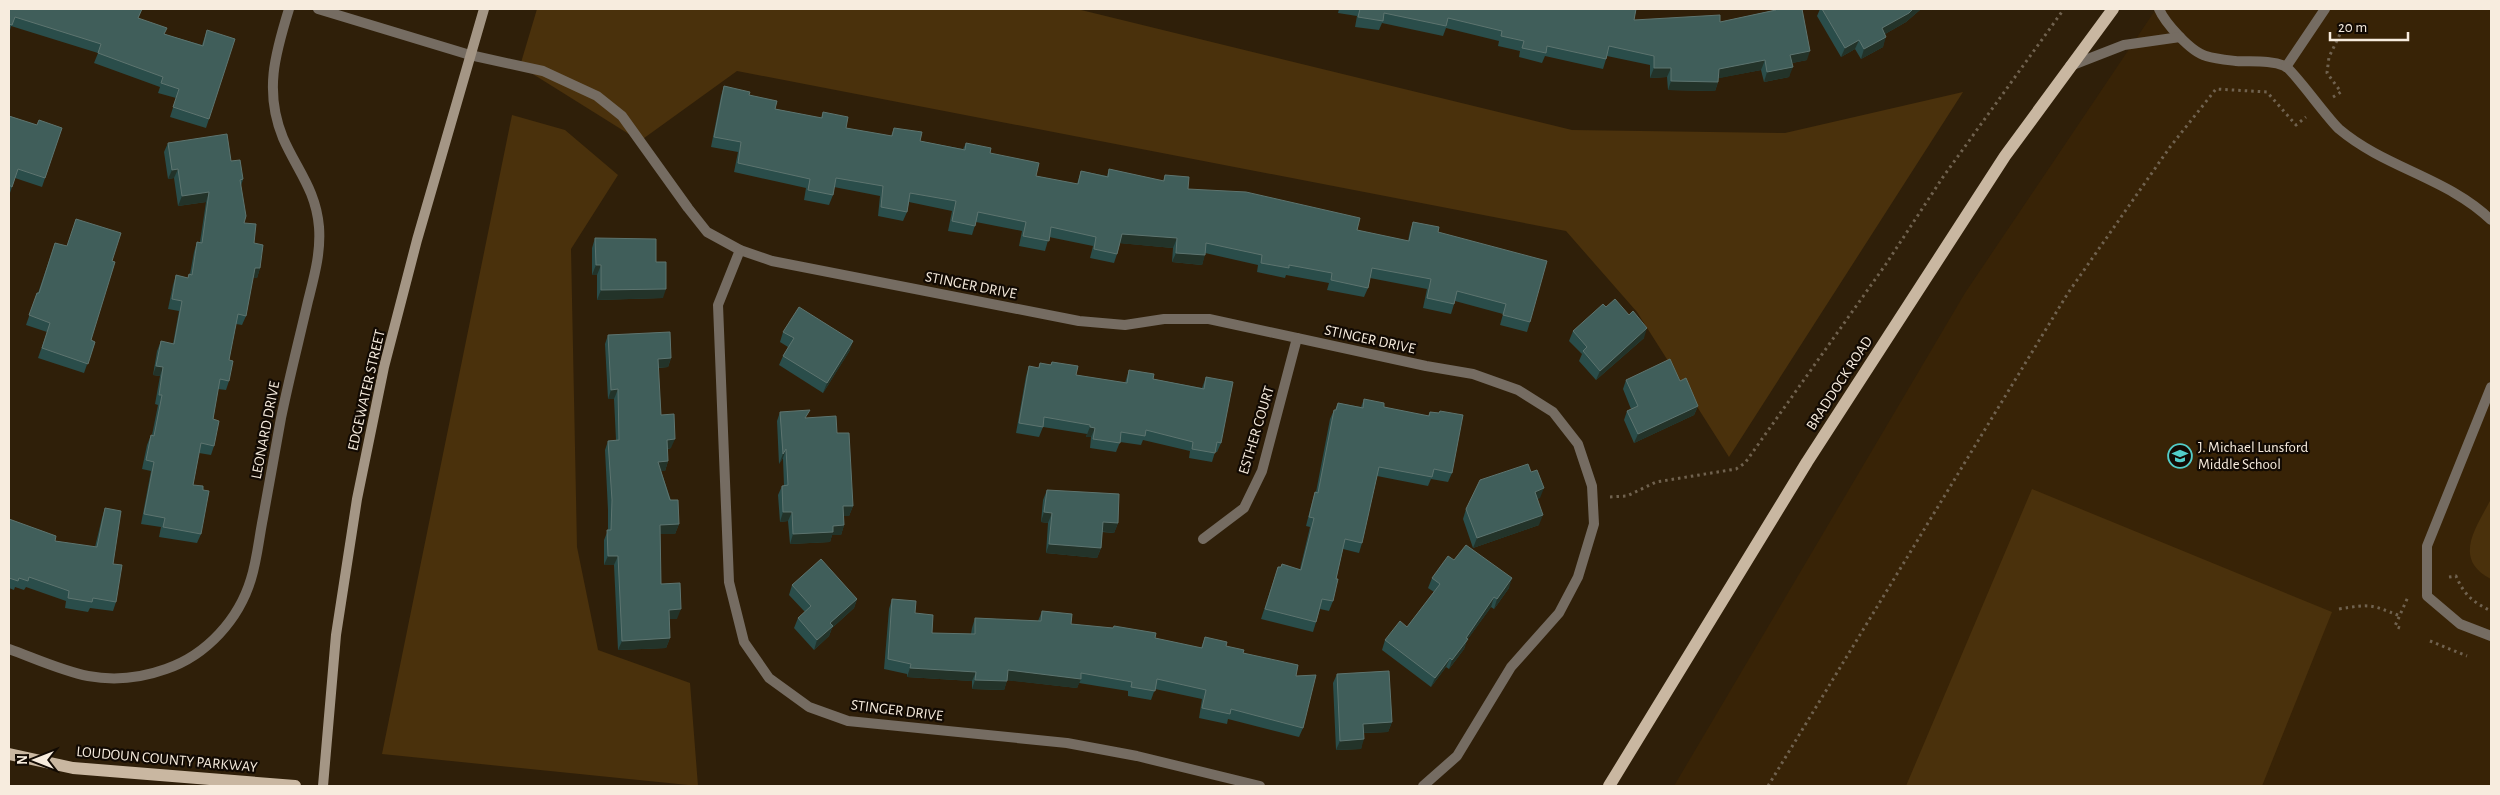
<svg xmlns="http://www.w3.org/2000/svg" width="2500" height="795" viewBox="0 0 2500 795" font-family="'Alegreya Sans',sans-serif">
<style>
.built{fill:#382306}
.green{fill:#4a310c}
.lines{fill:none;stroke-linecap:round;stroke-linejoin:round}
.path{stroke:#70624f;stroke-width:3;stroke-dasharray:2.5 4;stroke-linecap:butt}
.lane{stroke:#756c62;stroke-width:10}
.street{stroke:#756c62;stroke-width:10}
.secondary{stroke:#a49685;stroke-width:10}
.primary{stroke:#c9b7a1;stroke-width:12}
.wall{fill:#2a4d4a}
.shaded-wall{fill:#233329}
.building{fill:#405e5a;stroke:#5d746f}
.labels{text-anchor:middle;stroke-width:4.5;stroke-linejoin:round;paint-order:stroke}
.street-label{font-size:15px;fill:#f7ecde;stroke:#120a03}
.poi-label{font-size:15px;fill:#f7ecde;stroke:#120a03;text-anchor:start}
</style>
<rect width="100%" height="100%" fill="#2f1f09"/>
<!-- built -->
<polygon class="built" points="2156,9 2491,9 2491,786 1674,786 1965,293"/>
<!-- green -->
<g class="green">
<polygon points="537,9 1077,9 1572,130 1785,133 1963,92 1729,457 1637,312 1566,231 737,71 640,141 520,66"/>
<polygon points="512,115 565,130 618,175 571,249 577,547 598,650 690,683 698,786 382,754"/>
<polygon points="2032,489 2332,612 2262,786 1906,786"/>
<path d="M2491,499V579C2452,559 2476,528 2491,499Z"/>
</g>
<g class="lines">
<!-- path -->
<g class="path">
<polyline points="2333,97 2341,92 2327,73 2329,57 2342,30"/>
<polyline points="1610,497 1627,496 1656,482 1736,469 1745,463 1886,264 1943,177 2064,9"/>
<path d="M2449,577L2456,576C2464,595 2473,602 2491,611"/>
<path d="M2339,609C2370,604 2370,604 2400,616"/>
<polyline points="2400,628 2395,626 2408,597"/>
<polyline points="2430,641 2467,656"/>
<polyline points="1768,786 2068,293 2170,147 2216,89 2267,92 2296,125 2306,117"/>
</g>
<!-- lane -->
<g class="lane">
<path d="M2159,9C2165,23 2191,52 2206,56C2215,59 2227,60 2236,61C2253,62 2269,60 2285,66C2293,70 2327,118 2339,129C2385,168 2448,178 2491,220"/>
<polyline points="2070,66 2124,45 2180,37"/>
<polyline points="2286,67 2325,9"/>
<polyline points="2491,387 2427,546 2427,596 2460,624 2491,636"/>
</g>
<!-- street -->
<g class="street">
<polyline points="318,9 470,55 543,71 597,96 622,116 688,208 707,232 740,250 772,261 1079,321 1125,325 1164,319 1209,319 1426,366 1473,374 1518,390 1553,412 1578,444 1592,486 1594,524 1578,577 1559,613 1511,667 1457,756 1423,786"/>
<polyline points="740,250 718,305 729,582 744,642 769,678 809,707 848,721 1067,743 1137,756 1260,786"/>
<polyline points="1203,539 1244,508 1262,471 1297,338"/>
<path d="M9,649C34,658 62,671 88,676C115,681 141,678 166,669C207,655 239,619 251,579C257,560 259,538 263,518C269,485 275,451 281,418C289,379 299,340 308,301C314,277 321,253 319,227C316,190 297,170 283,138C264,92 275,54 289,9"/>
</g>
<!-- secondary -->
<polyline class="secondary" points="323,786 336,635 357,499 384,367 417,240 484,9"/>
<!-- primary -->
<g class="primary">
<polyline points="9,754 73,768 295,786"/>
<polyline points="1609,786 1807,462 2005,156 2113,9"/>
</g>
</g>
<!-- wall -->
<g class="wall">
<polygon points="9,9 138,18 164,34 202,45 207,30 209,119 206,128 170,117 176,98 158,93 160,87 94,63 98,53 11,26 9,34"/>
<polygon points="1339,9 1636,9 1634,20 1720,22 1775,10 1776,9 1802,9 1807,60 1792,63 1789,77 1764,82 1761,70 1718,78 1718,82 1715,91 1668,90 1667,77 1650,78 1650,65 1607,56 1603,69 1545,56 1542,63 1519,57 1520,51 1498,46 1499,41 1446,28 1443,36 1382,23 1379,30 1355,27 1357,16 1338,13"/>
<polygon points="1820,9 1921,9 1906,22 1885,34 1883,47 1861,59 1855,49 1841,57 1817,16"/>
<polygon points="724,86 749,95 775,109 821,118 823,112 846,128 891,136 894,128 920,141 963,149 966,143 990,153 1036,176 1077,184 1081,171 1107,176 1109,169 1163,181 1165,175 1188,189 1357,230 1408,241 1410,231 1413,222 1438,232 1530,322 1527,332 1500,325 1503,314 1455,301 1451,314 1423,308 1427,289 1370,278 1368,288 1364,297 1327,290 1329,283 1286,275 1285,278 1257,272 1258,265 1205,253 1202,265 1172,262 1173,248 1120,243 1117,254 1114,263 1090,258 1093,246 1049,237 1045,251 1019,246 1022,231 976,222 972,235 948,231 952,211 909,202 907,212 903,221 878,216 880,196 834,187 833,195 829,205 804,200 806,188 734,172 738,152 711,147 721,96"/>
<polygon points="9,116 37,125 62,128 42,187 15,178 9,196"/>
<polygon points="168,143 231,161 243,179 241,186 244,223 254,243 260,268 257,278 253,277 246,316 242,325 236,324 229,360 229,381 226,390 218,389 213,419 214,446 211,455 199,453 193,485 203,490 201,534 197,543 159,537 161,527 141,524 151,471 142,469 147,445 151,435 152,435 158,405 155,404 160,376 153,375 157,351 161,341 173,344 179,311 168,309 173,285 176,275 188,278 189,274 190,274 194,252 197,242 200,242 206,202 178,206 174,178 168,179 164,152"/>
<polygon points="595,238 656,262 663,298 597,300 597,275 592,275 592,248"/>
<polygon points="55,243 112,261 91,340 95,342 84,373 38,358 47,332 26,325 37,293 38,293"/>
<polygon points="1606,307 1644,338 1596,380 1579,361 1582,354 1569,341 1573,331"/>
<polygon points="783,332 850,350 823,393 779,365 783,356 788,347 780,342"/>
<polygon points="608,335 671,358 668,367 658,368 661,415 671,448 668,449 668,461 665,471 661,471 679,524 675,534 660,534 661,584 677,619 669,619 670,638 666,648 618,650 614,565 604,565 604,540 608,530 608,510 605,450 608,441 616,440 614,399 608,399 605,344"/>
<polygon points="1052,362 1076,375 1125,383 1129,370 1153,379 1202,388 1206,377 1221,443 1217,452 1215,452 1212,462 1189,458 1190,451 1143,440 1141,445 1120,442 1116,452 1090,448 1091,437 1086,437 1087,434 1043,427 1039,437 1016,433 1026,376 1029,366 1038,368 1040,363 1050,365"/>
<polygon points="1626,380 1680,381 1698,406 1694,415 1634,443 1624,420 1627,411 1631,409 1623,389"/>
<polygon points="1364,399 1384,407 1428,416 1430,412 1439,413 1440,411 1452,473 1448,482 1431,479 1428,486 1377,476 1362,543 1359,553 1343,549 1336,579 1333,601 1329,611 1320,609 1313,632 1261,619 1278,567 1300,569 1310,527 1306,526 1312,502 1315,492 1316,492 1330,419 1334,410 1335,410 1338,403 1361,407"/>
<polygon points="780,412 807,418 837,433 853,506 849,516 844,516 844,525 841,535 832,535 830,542 790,544 788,521 780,522 778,495 782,486 784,486 783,458 779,464 777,421"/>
<polygon points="1047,490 1118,523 1114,533 1102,532 1101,548 1097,558 1046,553 1048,523 1041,522 1043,500"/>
<polygon points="1540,498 1537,499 1539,525 1473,548 1463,519 1466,509"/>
<polygon points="105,508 113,564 116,602 113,611 90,608 88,612 65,608 66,601 26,587 24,590 15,587 14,590 9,588 9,519 55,541 95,547 102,518"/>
<polygon points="1454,560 1509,588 1494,609 1491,607 1467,640 1464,649 1449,669 1446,667 1431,687 1382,650 1385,640 1407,627 1434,592 1428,588 1432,578"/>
<polygon points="792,585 857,599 854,608 832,628 829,636 814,650 794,628 798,618 805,612 789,595"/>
<polygon points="892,599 915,613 932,633 971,634 972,628 975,618 1038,621 1042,611 1071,624 1155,638 1201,648 1205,637 1296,676 1303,728 1299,737 1228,719 1227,724 1199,718 1202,699 1155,689 1151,700 1128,696 1128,691 1079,683 1077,688 1007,680 1004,690 972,689 972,681 907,677 907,674 884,669 889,609"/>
<polygon points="1337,674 1392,722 1388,732 1364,733 1361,749 1336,750 1333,683"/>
</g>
<!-- shaded-wall -->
<g class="shaded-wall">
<polygon points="1913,9 1921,9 1906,22 1878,38 1882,28"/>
<polygon points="1886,37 1883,47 1861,59 1864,49"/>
<polygon points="1859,40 1855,49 1841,57 1845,48"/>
<polygon points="1810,51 1807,60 1787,64 1790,55"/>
<polygon points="1765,60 1761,70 1715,79 1719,69"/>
<polygon points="1793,67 1789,77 1764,82 1767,72"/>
<polygon points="1654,68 1671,68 1667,77 1650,78"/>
<polygon points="1671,81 1718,82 1715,91 1668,90"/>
<polygon points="178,169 174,178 168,179 172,170"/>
<polygon points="209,192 206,202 178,206 182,196"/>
<polygon points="1122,234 1177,238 1173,248 1118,243"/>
<polygon points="1176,253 1205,255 1202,265 1172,262"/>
<polygon points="596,265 601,265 597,275 592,275"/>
<polygon points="255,268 260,268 257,278 252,277"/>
<polygon points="666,289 663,298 597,300 601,290"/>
<polygon points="1647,328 1644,338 1596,380 1600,371"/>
<polygon points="853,341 850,350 823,393 827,383"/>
<polygon points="671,358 668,367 654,368 658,359"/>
<polygon points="156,366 163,367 160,376 153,375"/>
<polygon points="618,389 614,399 608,399 611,390"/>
<polygon points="1698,406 1694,415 1634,443 1638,434"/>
<polygon points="1090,427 1095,428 1091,437 1086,437"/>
<polygon points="675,439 671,448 664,449 667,440"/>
<polygon points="786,449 783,458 779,464 783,454"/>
<polygon points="668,461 665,471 654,471 658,462"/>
<polygon points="1544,488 1540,498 1531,501 1535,492"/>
<polygon points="843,506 853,506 849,516 840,516"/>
<polygon points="783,512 792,512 788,521 780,522"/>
<polygon points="1044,512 1052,513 1048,523 1041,522"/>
<polygon points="1543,515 1539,525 1473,548 1477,538"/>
<polygon points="1103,522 1118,523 1114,533 1100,531"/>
<polygon points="679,524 675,534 656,534 660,525"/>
<polygon points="844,525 841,535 832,535 830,542 790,544 793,534 833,526"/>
<polygon points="1049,544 1101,548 1097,558 1046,553"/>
<polygon points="608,556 618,556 614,565 604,565"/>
<polygon points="1512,578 1509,588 1494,609 1497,599"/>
<polygon points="1494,597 1491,607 1467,640 1464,649 1449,669 1452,660 1466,638"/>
<polygon points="857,599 854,608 832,628 829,636 814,650 817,640 830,623"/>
<polygon points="681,609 677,619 665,619 669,610"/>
<polygon points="670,638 666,648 618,650 622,641"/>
<polygon points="1450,658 1446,667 1431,687 1435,678"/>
<polygon points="910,668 976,672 972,681 907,677"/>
<polygon points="1008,670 1081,679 1077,688 1004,680"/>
<polygon points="975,680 1007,681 1004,690 972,689"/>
<polygon points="1392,722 1388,732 1360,733 1363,724"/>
<polygon points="1364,739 1361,749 1336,750 1340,741"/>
</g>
<!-- building -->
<g class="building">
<polygon points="9,9 142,9 138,18 167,28 164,34 203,46 207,30 235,39 209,119 173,107 179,89 161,83 163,77 98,53 101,44 15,17 12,25 9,24"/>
<polygon points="1360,9 1636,9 1634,20 1720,15 1720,22 1776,10 1776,9 1802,9 1810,51 1790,55 1793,67 1767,72 1765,60 1719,69 1718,82 1671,81 1671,68 1654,68 1654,56 1609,46 1606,59 1547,46 1546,53 1522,48 1524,41 1501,36 1502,31 1448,18 1446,26 1384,13 1383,21 1358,17"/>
<polygon points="1822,9 1913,9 1909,13 1882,28 1886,37 1864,49 1859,40 1845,48"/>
<polygon points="724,86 750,92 749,95 777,101 775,109 822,118 823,112 848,117 846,128 892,136 894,128 922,132 920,141 965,150 966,143 991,148 990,153 1039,163 1036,176 1078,184 1081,171 1108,177 1109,169 1164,181 1165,175 1189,177 1188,189 1246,192 1360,218 1357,230 1409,241 1413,222 1439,227 1438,232 1547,261 1530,322 1503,315 1506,304 1457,291 1454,304 1427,298 1431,279 1372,268 1368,288 1331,280 1332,273 1289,265 1289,268 1261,263 1262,255 1206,243 1205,255 1176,253 1177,238 1122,234 1117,254 1094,249 1096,237 1051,227 1049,241 1023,236 1026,222 978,212 975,226 952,221 956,201 910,193 907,212 881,207 883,186 836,178 833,195 808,190 810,179 738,163 741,142 714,137"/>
<polygon points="9,116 37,125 39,120 62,128 45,178 18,169 12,187 9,185"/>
<polygon points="227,134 231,161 240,160 243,179 240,180 246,216 244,223 256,224 254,243 263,245 260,268 255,268 246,316 238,314 229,360 233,361 229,381 220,379 213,419 219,421 214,446 201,443 193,485 203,486 203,490 209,491 201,534 163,527 165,518 144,514 154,462 146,460 151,435 154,436 162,395 159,395 163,367 156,366 161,341 174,344 182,301 172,299 176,275 188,278 189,274 192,275 197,242 202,243 209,192 182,196 178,169 172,170 168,143"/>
<polygon points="76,219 121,233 112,261 115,262 91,340 95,342 88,364 42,348 50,323 29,315 37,293 39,293 55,243 67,246"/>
<polygon points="595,238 656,239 656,262 666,262 666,289 601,290 601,265 596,265"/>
<polygon points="1615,299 1629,315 1633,311 1647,328 1600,371 1583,351 1587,347 1573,331 1603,304 1606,307"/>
<polygon points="799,307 853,341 827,383 783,356 794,338 783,332"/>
<polygon points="670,332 671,358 658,359 661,415 674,414 675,439 667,440 668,461 658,462 670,500 678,500 679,524 660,525 661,584 680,583 681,609 669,610 670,638 622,641 618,556 608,556 607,530 611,530 612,500 608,441 619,440 618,389 611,390 608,335"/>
<polygon points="1670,359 1680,381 1686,378 1698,406 1638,434 1627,411 1638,406 1626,380"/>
<polygon points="1052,362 1078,366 1076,375 1127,383 1129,370 1154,374 1153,379 1204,389 1206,377 1233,382 1221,443 1217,442 1215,453 1192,449 1193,442 1146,430 1145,436 1121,432 1120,443 1093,439 1095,428 1090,427 1090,425 1044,417 1043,427 1019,423 1029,366 1039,368 1040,363 1051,365"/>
<polygon points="1364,399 1384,403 1384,407 1429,416 1430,412 1439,413 1440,411 1463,415 1452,473 1434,469 1432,477 1379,467 1362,543 1345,539 1336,579 1338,579 1333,601 1322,599 1316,622 1265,609 1278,567 1281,567 1282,564 1301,570 1314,518 1309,517 1315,492 1318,493 1334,410 1336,410 1338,403 1363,408"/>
<polygon points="810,410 805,418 836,416 837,433 849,433 853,506 843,506 844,525 833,526 833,532 793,534 792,512 783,512 782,486 788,485 786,449 783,454 780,412"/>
<polygon points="1528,464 1531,472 1537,470 1544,488 1535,492 1543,515 1477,538 1466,509 1480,480"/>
<polygon points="1047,490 1119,494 1118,523 1103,522 1101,548 1049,544 1052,513 1044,512"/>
<polygon points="105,508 121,511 113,564 122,565 116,602 93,598 92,602 68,598 69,591 29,577 28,581 19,578 18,581 9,578 9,519 56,536 55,541 97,547"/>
<polygon points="1466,545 1512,578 1497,599 1494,597 1466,638 1468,639 1452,660 1450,658 1435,678 1385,640 1400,621 1407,627 1440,584 1432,578 1448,556 1454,560"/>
<polygon points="821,559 857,599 830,623 833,626 817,640 798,618 811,606 792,585"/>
<polygon points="892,599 916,601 915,613 933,615 932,633 975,634 975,618 1041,621 1042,611 1072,614 1071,624 1113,628 1114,626 1156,633 1155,638 1202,648 1205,637 1227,642 1226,646 1244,650 1243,653 1298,665 1296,676 1316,675 1303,728 1231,709 1230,714 1202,708 1206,690 1157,679 1155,691 1131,687 1132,682 1081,673 1081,679 1008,670 1007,681 975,680 976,672 910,668 911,664 888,659"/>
<polygon points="1389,671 1392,722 1363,724 1364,739 1340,741 1337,674"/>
</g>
<!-- icons -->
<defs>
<g id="school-ring" transform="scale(1.25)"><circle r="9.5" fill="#120a03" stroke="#53cdc9" stroke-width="1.5"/><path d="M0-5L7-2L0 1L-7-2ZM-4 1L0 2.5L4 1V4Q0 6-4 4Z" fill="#53cdc9"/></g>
</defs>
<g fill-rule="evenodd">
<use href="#school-ring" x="2180" y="456"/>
</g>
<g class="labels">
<!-- street labels -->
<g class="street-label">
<text transform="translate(971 285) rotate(11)" y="5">STINGER DRIVE</text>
<text transform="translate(1370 339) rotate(12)" y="5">STINGER DRIVE</text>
<text transform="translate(1839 383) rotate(-57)" y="5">BRADDOCK ROAD</text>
<text transform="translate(366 390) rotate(-77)" y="5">EDGEWATER STREET</text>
<text transform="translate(265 430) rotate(-79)" y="5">LEONARD DRIVE</text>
<text transform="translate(1256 430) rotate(-73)" y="5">ESTHER COURT</text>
<text transform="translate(897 710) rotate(7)" y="5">STINGER DRIVE</text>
<text transform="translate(167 759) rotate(5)" y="5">LOUDOUN COUNTY PARKWAY</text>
</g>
<!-- poi labels -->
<g class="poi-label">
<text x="2198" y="452">J. Michael Lunsford<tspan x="2198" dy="17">Middle School</tspan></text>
</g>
</g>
<!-- border -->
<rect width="2500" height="795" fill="none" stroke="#f7ecde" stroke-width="20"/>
<!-- north arrow -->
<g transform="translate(35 760) rotate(270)" stroke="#120a03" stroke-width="4" paint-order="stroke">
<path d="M0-4L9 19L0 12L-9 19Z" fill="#f7ecde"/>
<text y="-8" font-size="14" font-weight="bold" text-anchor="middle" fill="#f7ecde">N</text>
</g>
<!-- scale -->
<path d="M2330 32v8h78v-8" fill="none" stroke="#f7ecde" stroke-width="2.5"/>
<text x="2338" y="32" font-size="15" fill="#f7ecde" stroke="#120a03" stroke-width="4" paint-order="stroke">20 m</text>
</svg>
